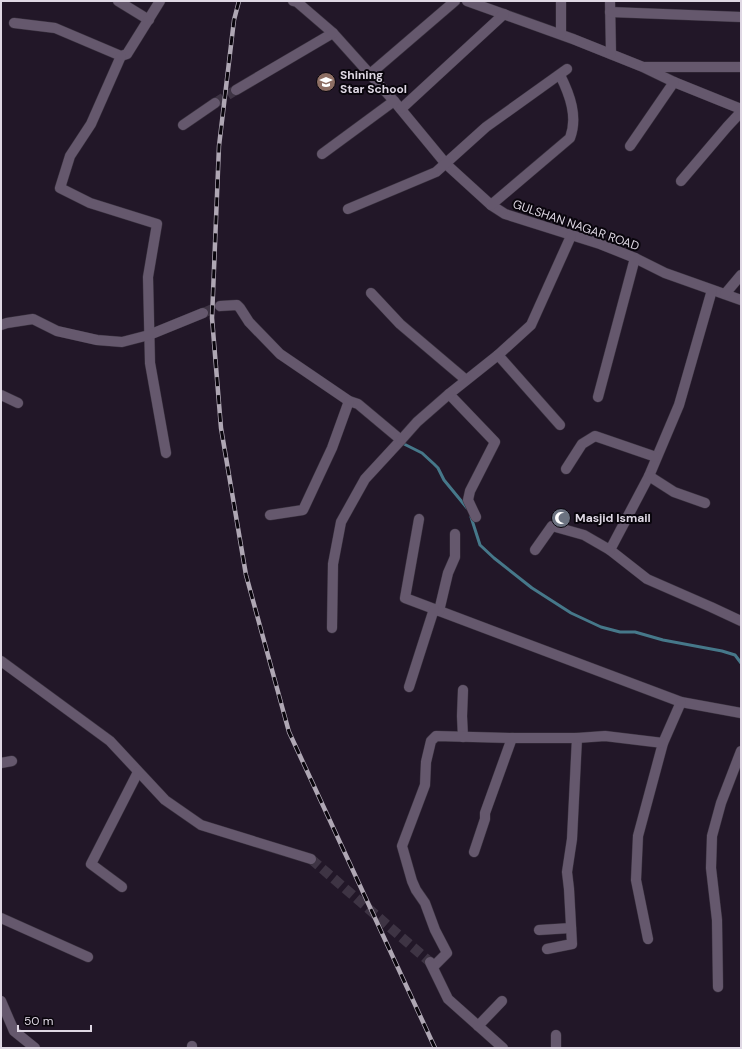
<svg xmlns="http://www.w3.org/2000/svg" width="742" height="1049" viewBox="0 0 742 1049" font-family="'DM Sans',sans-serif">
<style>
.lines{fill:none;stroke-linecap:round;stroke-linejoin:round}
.stream{stroke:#46788a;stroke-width:3}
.minor-tunnel{stroke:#3e3444;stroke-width:10;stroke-dasharray:10 5;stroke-linecap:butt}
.minor-casing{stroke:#3a323f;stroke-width:11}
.minor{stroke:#65586d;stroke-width:10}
.rail-casing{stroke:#afa7b4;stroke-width:4.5}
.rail{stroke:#09050c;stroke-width:3;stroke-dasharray:9;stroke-linecap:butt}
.labels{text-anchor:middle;stroke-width:4;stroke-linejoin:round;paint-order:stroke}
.poi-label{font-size:12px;font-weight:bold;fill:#dfd8e4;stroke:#09050c;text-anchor:start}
.street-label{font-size:12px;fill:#dfd8e4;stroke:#09050c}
</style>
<rect width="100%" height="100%" fill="#221728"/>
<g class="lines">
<!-- stream -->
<g class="stream">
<polyline points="402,443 422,453 434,464 438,468 444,480 467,508"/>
<polyline points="471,517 480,545 494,558 532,588 571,613 601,627 620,632 635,632 663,640 722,651 735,655 741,663"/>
</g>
<!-- minor-tunnel -->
<g class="minor-tunnel">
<polyline points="215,103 236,90"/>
<polyline points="203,313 220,306"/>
<polyline points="311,859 430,962"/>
</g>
<!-- minor casing -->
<g class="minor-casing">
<g id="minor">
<polyline points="118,1 149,20"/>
<polyline points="293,1 297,2 333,33 394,101 446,164 491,205 505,214 600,244 635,258 665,273 741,300"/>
<polyline points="467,1 573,39 643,67 674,82 741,109"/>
<polyline points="610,1 611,54"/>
<polyline points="610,12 741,17"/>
<polyline points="14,23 55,28 121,56 127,54 160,1"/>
<polyline points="561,34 561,1"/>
<polyline points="121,56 91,124 70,156 60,188 90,203 157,224 148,277 150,363 166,453"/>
<polyline points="645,67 741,67"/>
<polyline points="370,74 455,1"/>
<polyline points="236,90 333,33"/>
<polyline points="401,109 504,14"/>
<polyline points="183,125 215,103"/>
<polyline points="630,146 674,82"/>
<polyline points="322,154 394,101"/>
<polyline points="681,181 727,127 741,112"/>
<path d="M491,205L570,138C578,117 570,95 560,75"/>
<polyline points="348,209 436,172 486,127 567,69"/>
<polyline points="712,290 679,405 649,476 610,550 647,579 711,607 741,621"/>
<polyline points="371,293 400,324 466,380"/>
<polyline points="725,294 741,275"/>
<polyline points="220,306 237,305 240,308 249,322 280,354 349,401 358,404 401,440 365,479 341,522 333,564 332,628"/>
<polyline points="1,325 7,323 33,319 57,331 97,340 122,342 149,335 203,313"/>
<polyline points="498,355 560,425"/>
<polyline points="449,394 495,442 470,491 468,500 476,517"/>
<polyline points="1,395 18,403"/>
<polyline points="598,397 635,258"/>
<polyline points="401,440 417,422 449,394 498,355 531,325 571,236"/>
<polyline points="566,469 582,444 595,436 656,457"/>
<polyline points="649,476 674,492 705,503"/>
<polyline points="270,515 303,510 332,448 349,401"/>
<polyline points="419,519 405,598 681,702 741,713"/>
<polyline points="535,550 552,526 584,535 610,550"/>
<polyline points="439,611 448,573 455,557 455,534"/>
<polyline points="1,661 110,741 165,800 201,825 311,859"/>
<polyline points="409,687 434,609"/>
<polyline points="463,690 462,716 463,737"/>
<polyline points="1,763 12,761"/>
<polyline points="474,852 485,819 485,813 512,738"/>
<polyline points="122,887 91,864 138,772"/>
<polyline points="1,918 88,957"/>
<polyline points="539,930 571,928"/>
<polyline points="648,939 636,880 638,836 663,743 681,702"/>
<polyline points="547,949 572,944 569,889 567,872 572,839 577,738"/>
<polyline points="430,962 448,999 503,1048"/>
<polyline points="433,967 447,953 435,930 425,903 416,890 412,881 402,846 425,785 426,762 431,741 436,736 512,738 577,738 605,736 663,743"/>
<polyline points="718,987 717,920 711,868 712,836 721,803 741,751"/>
<polyline points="1,1001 14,1031 35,1048"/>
<polyline points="478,1026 502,1001"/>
<polyline points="192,1048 192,1046"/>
<polyline points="556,1048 556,1035"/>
</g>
</g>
<!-- minor -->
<use href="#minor" class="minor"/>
<!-- rail casing -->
<g class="rail-casing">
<polyline id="rail" points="239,1 234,20 219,146 212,318 221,428 246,575 289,732 435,1048"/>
</g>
<!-- rail -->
<use href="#rail" class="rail"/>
</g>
<!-- icons -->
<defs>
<g id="school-disc" transform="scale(1)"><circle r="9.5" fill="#8d6e63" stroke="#09050c"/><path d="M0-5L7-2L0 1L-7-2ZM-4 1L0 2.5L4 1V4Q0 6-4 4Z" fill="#fff"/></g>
<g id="mosque-disc" transform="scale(1)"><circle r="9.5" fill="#6b7280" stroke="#09050c"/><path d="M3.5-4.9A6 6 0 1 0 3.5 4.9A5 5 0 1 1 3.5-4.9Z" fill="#fff"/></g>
</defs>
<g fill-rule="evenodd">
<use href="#school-disc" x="326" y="82"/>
<use href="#mosque-disc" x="561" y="518"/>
</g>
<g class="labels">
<!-- poi labels -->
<g class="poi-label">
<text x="340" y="79">Shining<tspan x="340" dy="14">Star School</tspan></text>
<text x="575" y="522">Masjid Ismail</text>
</g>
<!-- street labels -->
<g class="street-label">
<text transform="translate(576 225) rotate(19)" y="4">GULSHAN NAGAR ROAD</text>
</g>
</g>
<!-- border -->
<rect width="742" height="1049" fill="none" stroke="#dfd8e4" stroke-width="4"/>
<!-- scale -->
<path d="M18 1025v6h73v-6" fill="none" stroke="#dfd8e4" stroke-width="2"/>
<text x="24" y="1025" font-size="12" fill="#dfd8e4" stroke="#09050c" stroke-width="3" paint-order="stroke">50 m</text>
</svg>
